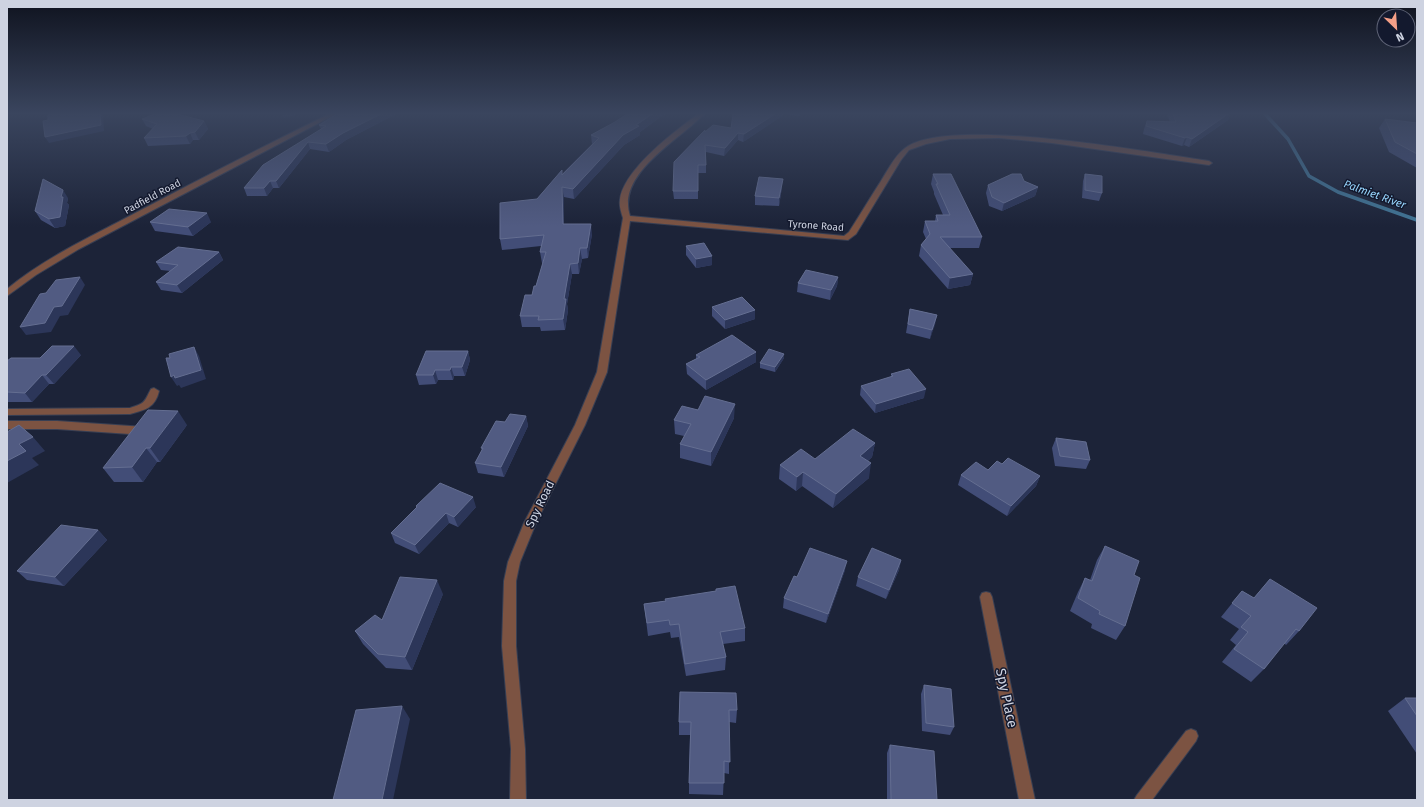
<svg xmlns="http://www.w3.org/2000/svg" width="1424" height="807" viewBox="0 0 1424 807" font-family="'Fira Sans',sans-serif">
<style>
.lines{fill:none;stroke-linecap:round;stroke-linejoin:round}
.stream{stroke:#417596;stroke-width:3.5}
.minor-casing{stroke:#383f53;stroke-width:2}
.minor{fill:#7c5342;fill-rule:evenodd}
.wall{fill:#424d77}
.shaded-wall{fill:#2c3659}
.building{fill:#515b82;stroke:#646e91}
.labels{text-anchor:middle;stroke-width:3;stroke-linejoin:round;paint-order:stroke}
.far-street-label{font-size:10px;fill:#ced3e1;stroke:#13192e}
.far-water-label{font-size:11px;font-style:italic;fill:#96d4fc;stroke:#13192e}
.street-label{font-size:12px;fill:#ced3e1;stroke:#13192e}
.near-street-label{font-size:14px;fill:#ced3e1;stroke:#13192e}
</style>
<rect width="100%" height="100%" fill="#1c2338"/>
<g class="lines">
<!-- stream -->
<polyline class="stream" points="1265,114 1288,139 1309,176 1338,192 1417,220"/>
<!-- minor casing -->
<g class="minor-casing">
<g id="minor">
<path d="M329,114H336L79,249L36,275L7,296V289C42,260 84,240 124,219C192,183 260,148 329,114Z"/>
<path d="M698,114H704C680,140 616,173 630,216L844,236L849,232C860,215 870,198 881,181C888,170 894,157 904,149C943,114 1153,153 1209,161L1212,163L1209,165L1052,143L999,138L950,139L926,144L909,150L901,160L856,234L848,240L630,221L607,372L585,425L536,523L520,562L516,581V646L525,749L526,800H510L511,749L502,646L504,581L508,562L524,523L575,425L597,372L623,218C621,212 619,206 620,200C623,170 675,131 698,114Z"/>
<path d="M154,388L159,391C155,408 145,410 130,414L7,415V409L130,408C146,403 144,402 151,389Z"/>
<polygon points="7,421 57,421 145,427 149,428 150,431 149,434 145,435 57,429 7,429"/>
<polygon points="986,592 990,593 992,597 1035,800 1019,800 980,597 982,593"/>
<polygon points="1191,729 1196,731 1198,736 1196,741 1152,800 1134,800 1137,795 1186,731"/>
</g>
</g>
<!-- minor -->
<use href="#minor" class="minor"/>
</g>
<!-- wall -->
<g class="wall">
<polygon points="337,114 396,114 346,140 329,152 310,149 279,188 273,188 267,196 247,196 244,188 321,129 319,125"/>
<polygon points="627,114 665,114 661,117 659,116 659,118 640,132 640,135 624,145 574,199 564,197 564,224 592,234 588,258 582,259 579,274 572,274 567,304 568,310 565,330 541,331 540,327 522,327 520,316 532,295 536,286 543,263 542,263 540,252 541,246 502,250 500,239 537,199 562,170 562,174 592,144 591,135 615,122"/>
<polygon points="733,114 800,114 799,116 785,114 743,142 738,140 724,156 706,152 706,173 698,173 698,199 674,199 673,191 705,132 731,128"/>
<polygon points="1167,114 1230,114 1228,120 1189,147 1184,145 1182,146 1143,134 1144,129 1147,121 1170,122"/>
<polygon points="142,119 204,121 208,129 199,140 193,140 190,144 148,146 144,138 153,129 146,126"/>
<polygon points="1385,119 1417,123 1417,168 1389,152 1379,128"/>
<polygon points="933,174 982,237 979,248 949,248 973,274 970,285 948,289 919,256 921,245 926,239 923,232 925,221 935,221 936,215 943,215 934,194 934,192 931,184"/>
<polygon points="1085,174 1102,193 1099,201 1082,198 1083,181"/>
<polygon points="1024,181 1038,187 1035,196 1002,211 989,206 986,193 988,185"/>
<polygon points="782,187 779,206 755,205 755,196"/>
<polygon points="68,198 67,203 69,205 65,226 55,228 41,220 35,211"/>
<polygon points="150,222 211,222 193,236 155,231"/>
<polygon points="686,246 712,265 696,268 686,255"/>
<polygon points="219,252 223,260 182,293 161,290 156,282 170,271 161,270 156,262"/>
<polygon points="838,277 837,286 830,300 797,292 798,283"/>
<polygon points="712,307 755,310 755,319 725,329 712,316"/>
<polygon points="910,309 937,315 930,339 906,333"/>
<polygon points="468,351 470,360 465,376 454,376 453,380 438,380 436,384 419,385 416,375"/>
<polygon points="784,354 784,358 775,372 760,368 760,363"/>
<polygon points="81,355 54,384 49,384 32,402 7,402 7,361 40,358"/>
<polygon points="696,355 756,362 706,390 687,374 686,364 696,359"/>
<polygon points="891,374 924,398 875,413 860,395 861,386 891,377"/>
<polygon points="526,416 528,426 504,477 478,473 475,463 482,450 481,448 505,422"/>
<polygon points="734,418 711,466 680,458 680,444 684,436 675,434 674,420"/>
<polygon points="187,425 160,462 157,462 143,482 114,482 103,468"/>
<polygon points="1056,438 1090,460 1086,469 1055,466 1052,448"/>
<polygon points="875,443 872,457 868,461 869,478 833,508 802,486 796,491 779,479 780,465 815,459"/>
<polygon points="1002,464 1040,476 1036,486 1007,516 958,485 961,475 988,470"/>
<polygon points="416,506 476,507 458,527 449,523 419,554 395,543 391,533 416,508"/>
<polygon points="98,530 107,540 64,586 27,580 17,571"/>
<polygon points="1105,546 1134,575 1125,626 1116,640 1091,628 1092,624 1070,611 1078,592 1085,578 1090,580 1097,560"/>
<polygon points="901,560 899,570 886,599 856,586 858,577"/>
<polygon points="845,570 826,623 783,608 784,598 797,577"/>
<polygon points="1270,579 1299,631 1286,645 1284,643 1264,669 1251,682 1222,662 1236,645 1230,640 1239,629 1221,617 1242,591 1254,598"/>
<polygon points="716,589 745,628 745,641 723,644 726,657 725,670 686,676 679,637 671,638 670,632 648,636 644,604 666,601 716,591"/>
<polygon points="443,594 412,670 386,668 363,644 355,631"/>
<polygon points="924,685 954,727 950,735 922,731 921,694"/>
<polygon points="680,692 737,710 736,723 729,722 729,774 724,773 723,795 689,794 689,783 690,735 679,735 679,722"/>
<polygon points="1405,698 1417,698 1417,754 1388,711"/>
<polygon points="890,745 937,800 887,800 887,753"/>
</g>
<!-- shaded-wall -->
<g class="shaded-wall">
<polygon points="100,114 103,114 104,131 49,143 45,137"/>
<polygon points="283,114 300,114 284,118"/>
<polygon points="381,114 396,114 346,140 329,152 326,144 343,133"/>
<polygon points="652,114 659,114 659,118 640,132 640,135 624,145 574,199 573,189 623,135"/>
<polygon points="661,114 665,114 661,117"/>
<polygon points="775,114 785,114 743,142 744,134"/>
<polygon points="1228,114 1230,114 1228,120 1189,147 1192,139"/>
<polygon points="204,121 208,129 199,140 195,132"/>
<polygon points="190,133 193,140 190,144 186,136"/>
<polygon points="738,133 738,140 724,156 725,148"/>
<polygon points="1187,137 1184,145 1182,146 1185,138"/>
<polygon points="308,142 310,149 279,188 276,181"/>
<polygon points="783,179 782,187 779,206 779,198"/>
<polygon points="270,181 273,188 267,196 264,188"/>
<polygon points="562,187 564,197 564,235 563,224"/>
<polygon points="1038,187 1035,196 1002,211 1004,203"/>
<polygon points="63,190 68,198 67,203 69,205 65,226 55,228 49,219 61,197"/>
<polygon points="207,213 211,222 193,236 188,227"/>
<polygon points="591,224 592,234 588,258 587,248"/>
<polygon points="580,248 582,259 579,274 578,263"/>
<polygon points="219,252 223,260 182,293 177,285"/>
<polygon points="712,256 712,265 696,268 696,259"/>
<polygon points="570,264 572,274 567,304 568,310 565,330 563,319 564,299"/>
<polygon points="973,274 970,285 948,289 950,278"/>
<polygon points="80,277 85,285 68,315 60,316 51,332 26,335 20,327 54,307"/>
<polygon points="838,277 837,286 830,300 831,290"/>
<polygon points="755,310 755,319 725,329 725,320"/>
<polygon points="937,315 935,325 930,339 932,330"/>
<polygon points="74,346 81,355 54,384 46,375"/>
<polygon points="194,347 199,356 206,379 181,388 179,385 177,386 171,377"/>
<polygon points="468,351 470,360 465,376 462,367"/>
<polygon points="756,352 756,362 706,390 706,380"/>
<polygon points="784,354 784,358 775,372 775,367"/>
<polygon points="451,367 454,376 453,380 450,370"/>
<polygon points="435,370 438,380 436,384 433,375"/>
<polygon points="42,375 49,384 32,402 25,393"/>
<polygon points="926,389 924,398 875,413 876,404"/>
<polygon points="735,404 734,418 711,466 711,452"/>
<polygon points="178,411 187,425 160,462 150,448"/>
<polygon points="526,416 528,426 504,477 501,467"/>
<polygon points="33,437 45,451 32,458 39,465 7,483 7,461 19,444"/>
<polygon points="875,443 872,457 857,470 860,456"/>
<polygon points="146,448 157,462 143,482 132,467"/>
<polygon points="871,463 869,478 833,508 836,494"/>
<polygon points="803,472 802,486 796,491 797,477"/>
<polygon points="1040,476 1036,486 1007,516 1011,506"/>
<polygon points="473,497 476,507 458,527 454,517"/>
<polygon points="446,513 449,523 419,554 415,545"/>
<polygon points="98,530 107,540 64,586 55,577"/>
<polygon points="901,560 899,570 886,599 889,590"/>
<polygon points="847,561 845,570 826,623 828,614"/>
<polygon points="437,580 443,594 412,670 405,657"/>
<polygon points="402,706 410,719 393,800 382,800"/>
</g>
<!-- building -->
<g class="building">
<polygon points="48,114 100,114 101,125 45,137 43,121 48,120"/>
<polygon points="155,114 177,114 204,121 195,132 190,133 186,136 144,138 157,124 142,119"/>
<polygon points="337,114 381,114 343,133 326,144 308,142 276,181 270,181 264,188 244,188 263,165 326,126 319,125"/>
<polygon points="627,114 652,114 636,125 639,126 623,135 573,189 562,187 563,224 591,224 587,248 580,248 578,263 570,264 564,299 566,299 563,319 538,320 539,316 520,316 525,295 532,295 534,286 536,286 546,252 540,252 544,235 500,239 500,203 537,199 562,170 562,175 599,138 591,135 615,122"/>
<polygon points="733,114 775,114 744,134 738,133 725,148 705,145 706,165 698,165 698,191 673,191 674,162 705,130 705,132 713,125 731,128"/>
<polygon points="1173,114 1228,114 1192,139 1187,137 1185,138 1146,126 1147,121 1176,122"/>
<polygon points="1385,119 1417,123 1417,154 1395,142"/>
<polygon points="933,174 951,174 982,237 940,237 973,274 950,278 921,245 930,234 925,221 938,221 936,215 950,215 936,184 938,184"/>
<polygon points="1012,174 1021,174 1024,181 1038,187 1004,203 992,197 988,185"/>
<polygon points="1085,174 1102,176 1102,193 1085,190"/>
<polygon points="759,177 783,179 779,198 755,196"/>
<polygon points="43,179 63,190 61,197 63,197 60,217 49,219 35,211"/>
<polygon points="169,209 207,213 188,227 150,222"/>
<polygon points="704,243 712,256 696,259 686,246"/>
<polygon points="178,247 219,252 177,285 156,282 178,265 156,262"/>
<polygon points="806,270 838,277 831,290 798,283"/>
<polygon points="80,277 62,306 54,307 45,323 20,327 40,294 46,293 56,280"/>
<polygon points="742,297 755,310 725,320 712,307"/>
<polygon points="910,309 937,315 932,330 908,324"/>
<polygon points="732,335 756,352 706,380 686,364 700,357 696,355"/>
<polygon points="52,346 74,346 46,375 42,375 25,393 7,392 7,361 11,358 40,358"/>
<polygon points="194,347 201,370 175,378 174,375 171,377 166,358 170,358 169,354"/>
<polygon points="769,349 784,354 775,367 760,363"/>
<polygon points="426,351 468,351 462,367 451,367 450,370 435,370 433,375 416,375"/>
<polygon points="909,369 926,389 876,404 861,386 893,376 891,374"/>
<polygon points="705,396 735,404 711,452 680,444 691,424 674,420 682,406 698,410"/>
<polygon points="148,410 178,411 150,448 146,448 132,467 103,468"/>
<polygon points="510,414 526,416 501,467 475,463 483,448 481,448 496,421 505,422"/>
<polygon points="19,425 33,437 19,444 26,451 7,461 7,432"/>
<polygon points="853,429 875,443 860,456 871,463 836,494 803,472 797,477 780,465 801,449 815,459"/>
<polygon points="1056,438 1086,442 1090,460 1060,456"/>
<polygon points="1008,458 1040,476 1011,506 961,475 976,462 988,470 997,461 1002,464"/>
<polygon points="440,483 473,497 454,517 446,513 415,545 391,533 417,507 416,506"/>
<polygon points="61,525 98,530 55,577 17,571"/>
<polygon points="1105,546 1139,561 1134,575 1140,578 1125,626 1099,614 1100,611 1078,598 1085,578 1092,581"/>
<polygon points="810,548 847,561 828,614 784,598 794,576 797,577"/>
<polygon points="872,548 901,560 889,590 858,577"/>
<polygon points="400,577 437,580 405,657 378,654 355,631 375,615 382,620"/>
<polygon points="1270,579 1317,608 1299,631 1296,629 1264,669 1234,649 1248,632 1241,627 1251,616 1232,603 1242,591 1254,598"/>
<polygon points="735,586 745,628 720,632 726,657 685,664 679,624 670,625 669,620 647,623 644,604 666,601 665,599 716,591 716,589"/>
<polygon points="924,685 951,689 954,727 926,723"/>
<polygon points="680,692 736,693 737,710 729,710 730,762 724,761 724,783 689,783 691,722 679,722"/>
<polygon points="1405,698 1417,698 1417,716"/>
<polygon points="402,706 382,800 333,800 356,710"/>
<polygon points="890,745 934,751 937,800 891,800"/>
</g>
<!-- sky -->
<linearGradient id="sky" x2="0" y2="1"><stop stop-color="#0f131f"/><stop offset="0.5" stop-color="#3a455e"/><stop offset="1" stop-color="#3a455e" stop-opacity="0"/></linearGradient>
<rect width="1424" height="227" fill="url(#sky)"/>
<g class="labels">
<!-- far-street labels -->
<g class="far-street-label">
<text transform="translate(152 196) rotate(-28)" y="4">Padfield Road</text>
<text transform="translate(816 225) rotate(4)" y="4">Tyrone Road</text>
</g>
<!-- far-water labels -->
<g class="far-water-label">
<text transform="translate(1375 194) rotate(20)" y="4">Palmiet River</text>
</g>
<!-- street labels -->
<g class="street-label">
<text transform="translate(540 504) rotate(-64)" y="4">Spy Road</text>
</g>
<!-- near-street labels -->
<g class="near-street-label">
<text transform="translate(1007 698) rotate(78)" y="5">Spy Place</text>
</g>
</g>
<!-- border -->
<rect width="1424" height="807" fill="none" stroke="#ced3e1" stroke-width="16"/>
<!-- north arrow -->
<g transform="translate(1396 28) rotate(155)"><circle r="19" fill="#13192e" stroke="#5e6376"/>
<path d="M0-3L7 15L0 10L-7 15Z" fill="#f49e87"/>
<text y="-6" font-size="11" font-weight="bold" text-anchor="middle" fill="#ced3e1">N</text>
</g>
</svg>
